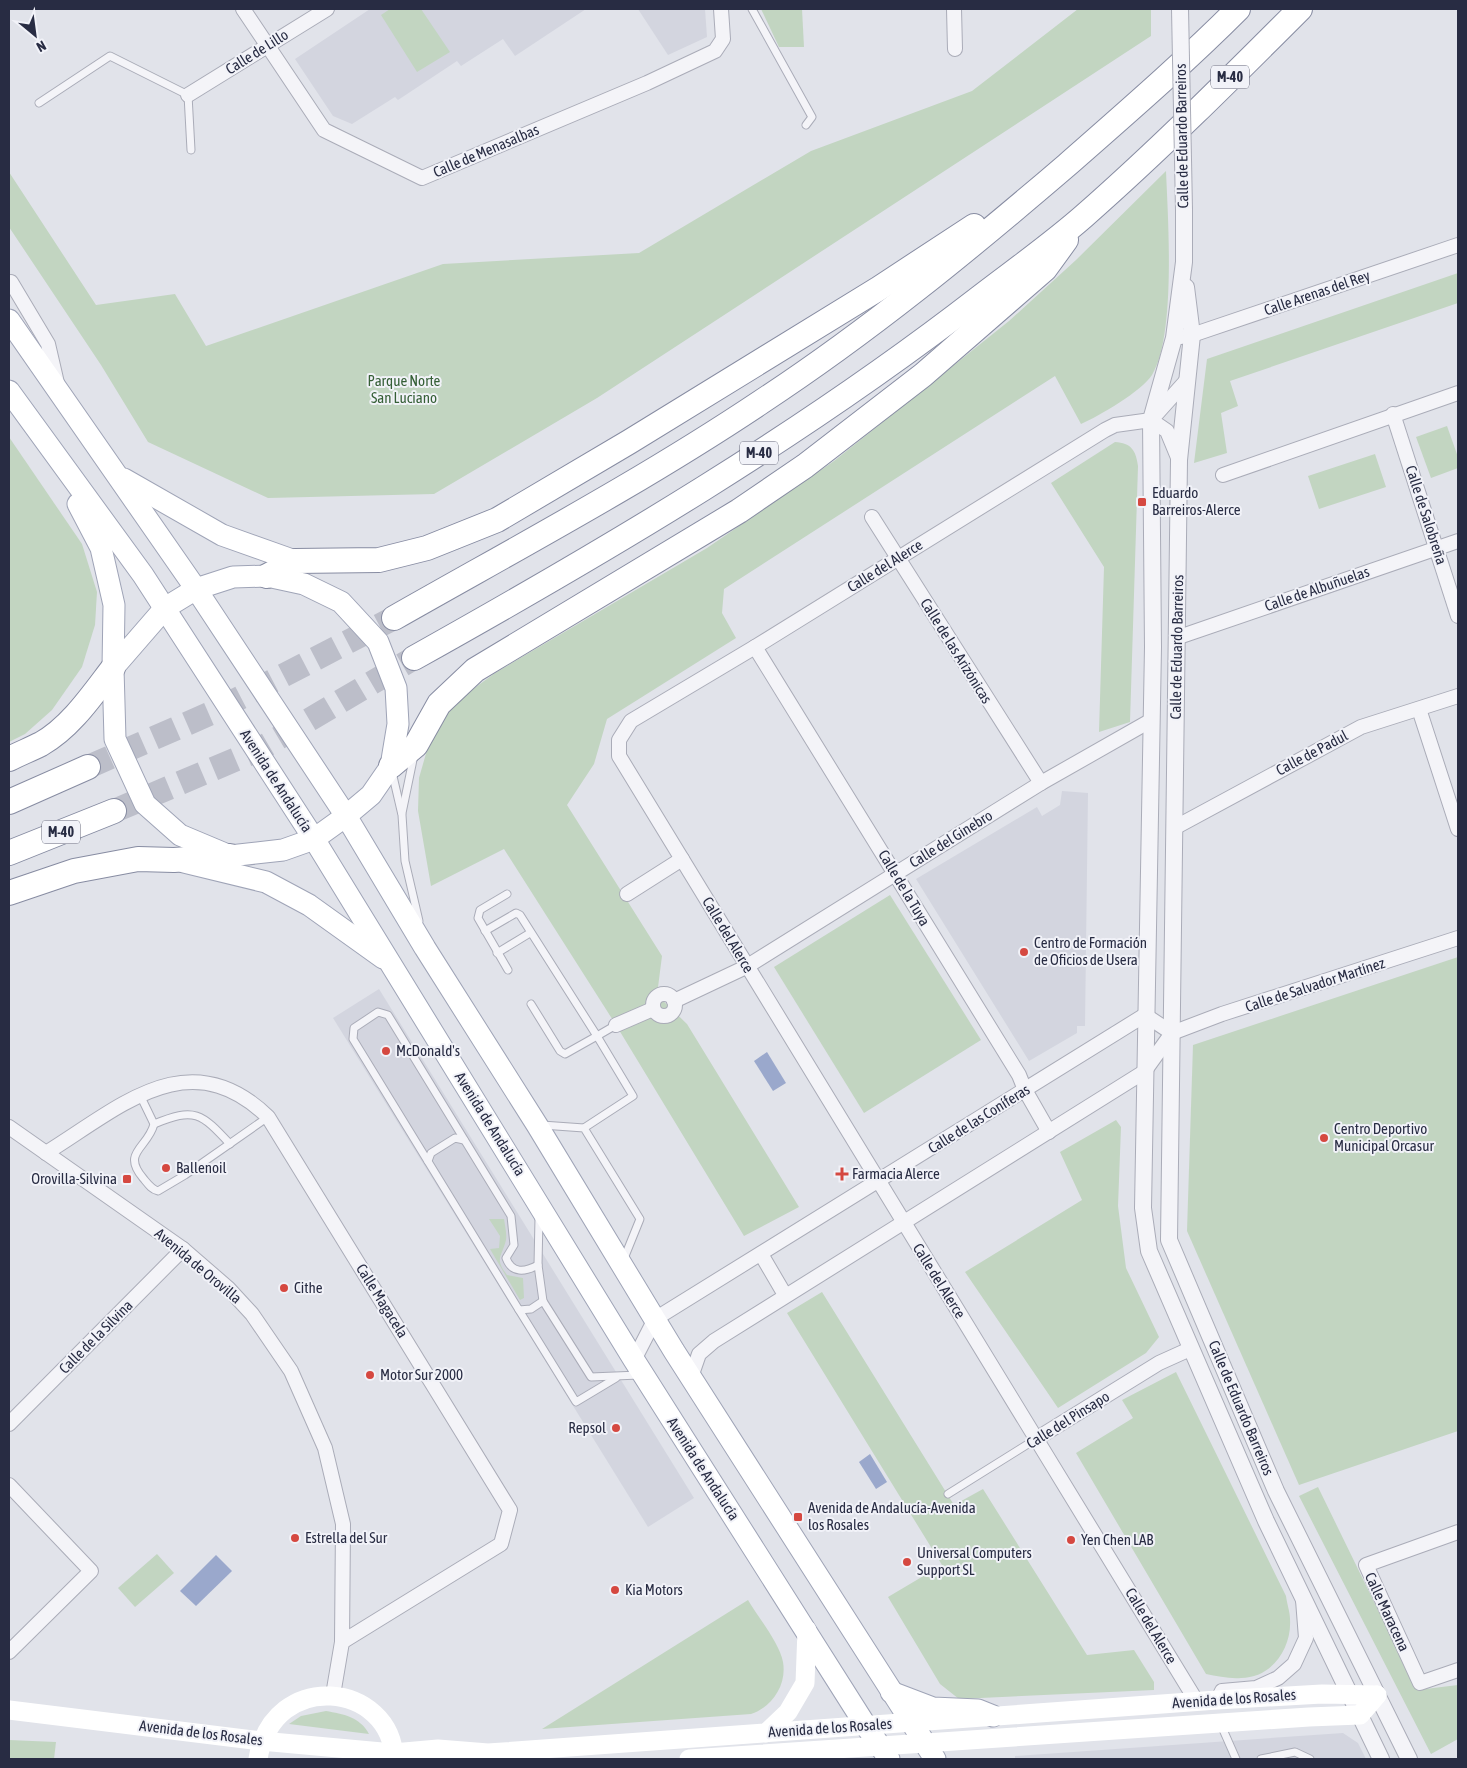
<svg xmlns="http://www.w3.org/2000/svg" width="1467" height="1768" viewBox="0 0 1467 1768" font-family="'Asap Condensed',sans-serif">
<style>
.built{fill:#d3d5df}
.green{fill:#c2d5c1}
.water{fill:#9aa8cc}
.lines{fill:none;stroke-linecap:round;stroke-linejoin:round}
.motorway-tunnel{stroke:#bcbec9;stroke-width:24;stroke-dasharray:24 12;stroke-linecap:butt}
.service-casing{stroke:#aaacb8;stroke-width:9}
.minor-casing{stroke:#aaacb8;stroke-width:16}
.tertiary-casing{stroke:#aaacb8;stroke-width:18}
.primary-casing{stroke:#9fa4b7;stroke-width:23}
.motorway-casing{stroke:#878ca2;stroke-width:26}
.service{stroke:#f4f4f8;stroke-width:7}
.minor{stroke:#f4f4f8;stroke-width:14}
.tertiary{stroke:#f4f4f8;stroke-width:16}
.secondary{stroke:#fff;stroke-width:19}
.primary{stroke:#fff;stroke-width:21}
.motorway{stroke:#fff;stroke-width:24}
.tertiary-bridge-casing{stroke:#aaacb8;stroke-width:18;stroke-linecap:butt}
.tertiary-bridge{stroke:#f4f4f8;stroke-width:16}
.poi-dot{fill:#d54840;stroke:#f1f2f8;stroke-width:2}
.labels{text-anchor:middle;stroke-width:4;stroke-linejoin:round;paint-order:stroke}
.shield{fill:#f1f2f8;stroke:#646779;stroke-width:1}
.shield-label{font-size:14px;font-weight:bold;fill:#282c43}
.street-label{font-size:15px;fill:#282c43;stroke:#f1f2f8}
.park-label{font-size:15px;fill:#355f36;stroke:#f1f2f8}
.poi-label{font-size:15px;fill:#282c43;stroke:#f1f2f8;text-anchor:start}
</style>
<rect width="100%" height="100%" fill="#e1e3ea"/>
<!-- built -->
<g class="built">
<polygon points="370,9 586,9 515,56 503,39 461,66 457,61 398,100 395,97 352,124 333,116 295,59"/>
<polygon points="638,9 705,9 707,37 668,55"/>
<polygon points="1062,791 1088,793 1085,1026 1077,1026 1077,1033 1029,1061 916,879 1037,807 1042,816 1060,805"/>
<polygon points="379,989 694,1498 648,1527 333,1018"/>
<polygon points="1343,1733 1358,1743 1366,1759 1015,1759 1015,1756"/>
</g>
<!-- green -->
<g class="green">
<polygon points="390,9 421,9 450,52 417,72 381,15"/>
<polygon points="761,9 802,9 804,47 779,47"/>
<polygon points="1078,9 1151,9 1151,36 597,398 434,494 268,498 148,442 101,365 9,227 9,172 96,305 175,294 206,346 443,264 639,253 811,151 972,91"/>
<path d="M1166,171C1168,219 1176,336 1152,375C1142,391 1099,416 1081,424L1055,376L724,589L722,613L736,638L607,719L594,764L567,805L662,956L657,995L687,1024L799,1207L744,1236L616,1025L504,849L431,886L418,811L419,778L429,743L454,703L495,673L707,548L834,461L1009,321L1076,260Z"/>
<polygon points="1458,273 1458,303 1230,381 1238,406 1221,413 1227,453 1194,463 1207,359"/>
<polygon points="1447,426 1458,457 1458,468 1431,478 1416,437"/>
<polygon points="9,437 82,544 97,592 95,625 82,667 52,710 25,734 9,742"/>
<path d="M1115,442C1131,443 1136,450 1138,466L1130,722L1099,732L1104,567L1051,483Z"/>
<polygon points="1375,454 1386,487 1319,509 1308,476"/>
<polygon points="890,895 981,1040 864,1113 774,967"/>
<polygon points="1458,957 1458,1431 1299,1485 1187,1231 1193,1045"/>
<polygon points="1116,1120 1121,1127 1118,1206 1126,1268 1159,1337 1146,1353 1058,1408 965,1272 1082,1200 1060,1152"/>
<path d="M489,1219H504C505,1226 507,1234 506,1240C502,1257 494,1258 507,1275L523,1278L524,1298L520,1300L490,1249L499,1248L500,1236Z"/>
<polygon points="822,1292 954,1505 983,1489 1087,1655 1134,1650 1154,1682 1154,1690 959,1699 940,1684 888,1597 942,1565 787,1313"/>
<path d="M1176,1372L1286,1596C1287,1604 1290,1612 1290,1619C1292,1648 1272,1678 1241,1678C1230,1679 1217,1676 1206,1674L1076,1453L1133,1418L1122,1400Z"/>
<polygon points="1318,1487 1417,1690 1458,1685 1458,1739 1431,1754 1299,1496"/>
<polygon points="157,1554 174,1573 135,1607 118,1588"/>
<path d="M748,1600C758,1617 780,1644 783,1662C787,1685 772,1707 751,1714L542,1729Z"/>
<path d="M326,1711C343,1714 360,1717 369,1734L289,1724L301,1716Z"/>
<polygon points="9,1740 56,1742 54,1759 9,1759"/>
</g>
<!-- water -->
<g class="water">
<polygon points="767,1052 786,1083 773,1091 754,1061"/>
<polygon points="870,1454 887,1482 876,1489 859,1462"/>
<polygon points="216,1555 232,1571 196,1606 180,1591"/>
</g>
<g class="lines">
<!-- motorway-tunnel -->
<g class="motorway-tunnel">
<polyline points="88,767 209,714 394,618"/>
<polyline points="114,811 258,750 414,658"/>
</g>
<!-- service casing -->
<g class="service-casing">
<g id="service">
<polyline points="752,9 812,117 806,125"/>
<polyline points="39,103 110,56 188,95 191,150"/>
<polyline points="392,772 402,815 405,861 419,921"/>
<polyline points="402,813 414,755"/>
<polyline points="507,894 480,910 478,918 508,970"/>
<polyline points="485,931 516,913 520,915 597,1036 565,1054 560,1051 531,1004"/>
<polyline points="497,953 530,933"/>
<path d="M140,1095L154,1124C148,1148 121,1152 143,1178C148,1184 151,1189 158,1191L185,1175L268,1117"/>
<path d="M154,1124C195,1107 201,1113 230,1144"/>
<polyline points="542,1125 584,1128 640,1219 623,1261"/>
<polyline points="584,1128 633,1096 597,1036 616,1025"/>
<polyline points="428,1161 431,1153 455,1138 464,1140"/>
<polyline points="539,1218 538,1265 543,1301 591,1377 639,1375"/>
<path d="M538,1265C525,1272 512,1274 506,1258L514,1245L511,1216L388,1015L378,1012L354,1028L353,1039L519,1310L531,1309L543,1301"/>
<polyline points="519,1310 576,1402 616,1378"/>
<polyline points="948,1494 1036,1439"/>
<polyline points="1221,1725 1236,1759"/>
<polyline points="1261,1759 1295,1752 1310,1759"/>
</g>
</g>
<!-- minor casing -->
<g class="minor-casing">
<g id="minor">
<polyline points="243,9 324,130 422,178 647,83 715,51 723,39 721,9"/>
<polyline points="954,9 955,49"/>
<polyline points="188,95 327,9"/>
<polyline points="11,282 48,344 57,383"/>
<polyline points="1174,338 1192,335 1458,245"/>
<polyline points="1186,381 1151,420 1115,425 1105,430 755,647 631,721 619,740 619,756 1197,1702"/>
<polyline points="1393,414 1458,616"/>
<polyline points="1151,420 1167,431 1179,460"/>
<polyline points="1223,475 1458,393"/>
<polyline points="872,517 1041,783"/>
<polyline points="1176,638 1458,541"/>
<polyline points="755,647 1019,1075 1025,1090 1049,1132"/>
<polyline points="1419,709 1458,829"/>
<polyline points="1174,828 1361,727 1458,696"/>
<polyline points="627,894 682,859"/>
<circle cx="664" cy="1005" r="11"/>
<polyline points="674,1001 746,967 1041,783 1150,721"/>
<polyline points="616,1025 653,1009"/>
<polyline points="1172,1033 1222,1014 1458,938"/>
<polyline points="9,1127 183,1249 228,1288 252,1314 291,1371 325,1448 343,1524 342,1642 333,1695"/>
<path d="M46,1153C119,1108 189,1040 268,1117L510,1510L501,1544L342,1642"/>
<polyline points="761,1254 785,1295"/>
<polyline points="634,1360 655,1319 1145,1015 1172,1033"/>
<polyline points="691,1377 699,1354 714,1341 1144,1072 1172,1033"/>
<polyline points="9,1424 183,1249"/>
<polyline points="1036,1439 1159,1363 1190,1349"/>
<polyline points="9,1485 91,1571 9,1652"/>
<polyline points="1458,1532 1366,1565 1420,1683 1458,1670"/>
<polyline points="1219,1697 1222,1691 1256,1688 1278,1678 1294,1664 1306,1638 1303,1600"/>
</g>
</g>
<!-- tertiary casing -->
<g class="tertiary-casing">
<g id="tertiary">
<polyline points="1184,210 1184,262 1174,338 1151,420 1153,647 1143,1208 1149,1251 1266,1521 1381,1759"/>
<polyline points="1186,287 1192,335 1179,460 1169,1240 1276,1491 1409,1759"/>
</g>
</g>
<!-- primary casing -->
<g class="primary-casing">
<g id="primary">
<polyline points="9,320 196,589 346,816 425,948 537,1125 674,1351 935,1759"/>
<polyline points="9,391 143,575 314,839 634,1360 866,1726 889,1759"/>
<polyline points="124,479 222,535 295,561"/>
<polyline points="78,504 101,548 114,605 113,668 115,739 145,804 180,835 230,856 283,850 314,839 346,816 371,795 391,766 398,724 396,688 378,642 341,602 304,584 267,576 233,577 196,589 165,608 113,668"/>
<polyline points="184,862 266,882 309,905 383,958"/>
<polyline points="891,1692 933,1708 978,1710 993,1716"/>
</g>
</g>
<!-- motorway casing -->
<g class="motorway-casing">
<g id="motorway">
<polyline points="267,576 295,561 379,560 427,548 497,520 629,442 878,289 974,226"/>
<path d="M394,618C517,548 643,481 761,402C869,331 969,249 1067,165C1125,114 1184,63 1238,9"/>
<path d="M414,658C609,549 802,435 979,298C1014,271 1051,245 1084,216C1159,150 1230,79 1300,9"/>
<path d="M9,759C19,754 31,749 41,744C71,727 93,694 113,668"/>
<polyline points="391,766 416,745 439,704 475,670 739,511 805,466 923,375 1045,269 1066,240"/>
<polyline points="9,802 88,767"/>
<polyline points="9,853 114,811"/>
<polyline points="9,893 74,871 138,859 174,860 230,856"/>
</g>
</g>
<!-- service -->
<use href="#service" class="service"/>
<!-- minor -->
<use href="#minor" class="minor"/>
<!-- tertiary -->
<use href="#tertiary" class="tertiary"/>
<!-- secondary -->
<g class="secondary">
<polyline points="9,1710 261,1741 393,1753 438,1749 488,1753 1217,1700 1322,1694 1377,1695"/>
<polyline points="766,1733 788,1712 805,1683 807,1630"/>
<path d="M258,1759C273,1668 392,1682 394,1759"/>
<polyline points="689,1759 1309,1717 1360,1715 1377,1695"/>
</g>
<!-- primary -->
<use href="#primary" class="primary"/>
<!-- motorway -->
<use href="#motorway" class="motorway"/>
<!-- tertiary-bridge casing -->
<g class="tertiary-bridge-casing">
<polyline id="tertiary-bridge" points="1180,9 1184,210"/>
</g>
<!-- tertiary-bridge -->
<use href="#tertiary-bridge" class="tertiary-bridge"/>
</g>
<!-- markers -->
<g class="poi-dot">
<rect x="1137" y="497" width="10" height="10" rx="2.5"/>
<circle cx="1024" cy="952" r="5"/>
<circle cx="386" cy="1051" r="5"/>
<circle cx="1324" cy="1138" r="5"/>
<circle cx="166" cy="1168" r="5"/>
<path d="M839.5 1166.5h5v5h5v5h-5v5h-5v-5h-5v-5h5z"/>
<rect x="122" y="1174" width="10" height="10" rx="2.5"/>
<circle cx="284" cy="1288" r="5"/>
<circle cx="370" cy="1375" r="5"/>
<circle cx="616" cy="1428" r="5"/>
<rect x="793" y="1512" width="10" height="10" rx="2.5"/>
<circle cx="295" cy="1538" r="5"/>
<circle cx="1071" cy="1540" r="5"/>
<circle cx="907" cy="1562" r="5"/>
<circle cx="615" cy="1590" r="5"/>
</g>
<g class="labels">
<!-- shield labels -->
<g class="shield">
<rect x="1211" y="65.5" width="38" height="23" rx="4"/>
<rect x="740" y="441.5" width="38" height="23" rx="4"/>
<rect x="42" y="820.5" width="38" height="23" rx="4"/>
</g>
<g class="shield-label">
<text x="1230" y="82">M-40</text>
<text x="759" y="458">M-40</text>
<text x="61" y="837">M-40</text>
</g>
<!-- street labels -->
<g class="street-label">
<text transform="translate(257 52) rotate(-32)" y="5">Calle de Lillo</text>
<text transform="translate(1182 136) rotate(-91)" y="5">Calle de Eduardo Barreiros</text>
<text transform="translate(486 151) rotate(-23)" y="5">Calle de Menasalbas</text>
<text transform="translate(1317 293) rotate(-19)" y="5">Calle Arenas del Rey</text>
<text transform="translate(1426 515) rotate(72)" y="5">Calle de Salobreña</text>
<text transform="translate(885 566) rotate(-32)" y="5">Calle del Alerce</text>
<text transform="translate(1317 589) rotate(-19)" y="5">Calle de Albuñuelas</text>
<text transform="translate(1177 647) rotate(-89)" y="5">Calle de Eduardo Barreiros</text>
<text transform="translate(956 651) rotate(58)" y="5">Calle de las Arizónicas</text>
<text transform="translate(1312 753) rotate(-28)" y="5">Calle de Padul</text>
<text transform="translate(276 781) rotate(57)" y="5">Avenida de Andalucía</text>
<text transform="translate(951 839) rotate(-32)" y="5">Calle del Ginebro</text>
<text transform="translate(904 888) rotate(59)" y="5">Calle de la Tuya</text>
<text transform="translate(728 935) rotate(59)" y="5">Calle del Alerce</text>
<text transform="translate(1315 985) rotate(-18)" y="5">Calle de Salvador Martínez</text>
<text transform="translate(979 1119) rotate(-32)" y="5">Calle de las Coníferas</text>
<text transform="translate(490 1124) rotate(58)" y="5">Avenida de Andalucía</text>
<text transform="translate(198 1266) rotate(40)" y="5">Avenida de Orovilla</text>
<text transform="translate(939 1281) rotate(58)" y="5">Calle del Alerce</text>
<text transform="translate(382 1301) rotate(58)" y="5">Calle Magacela</text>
<text transform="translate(96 1337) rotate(-45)" y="5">Calle de la Silvina</text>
<text transform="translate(1241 1408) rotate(67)" y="5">Calle de Eduardo Barreiros</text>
<text transform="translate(1068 1420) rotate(-32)" y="5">Calle del Pinsapo</text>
<text transform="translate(703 1469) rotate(57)" y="5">Avenida de Andalucía</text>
<text transform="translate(1387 1612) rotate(65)" y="5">Calle Maracena</text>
<text transform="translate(1151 1626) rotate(59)" y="5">Calle del Alerce</text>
<text transform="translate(1234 1699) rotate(-4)" y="5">Avenida de los Rosales</text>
<text transform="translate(830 1728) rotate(-4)" y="5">Avenida de los Rosales</text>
<text transform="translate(201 1733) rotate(7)" y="5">Avenida de los Rosales</text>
</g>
<!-- park labels -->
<g class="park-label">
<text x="404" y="386">Parque Norte<tspan x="404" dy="17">San Luciano</tspan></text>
</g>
<!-- poi labels -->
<g class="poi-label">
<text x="1152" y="498">Eduardo<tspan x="1152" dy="17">Barreiros-Alerce</tspan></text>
<text x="1034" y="948">Centro de Formación<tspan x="1034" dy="17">de Oficios de Usera</tspan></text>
<text x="396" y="1056">McDonald's</text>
<text x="1334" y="1134">Centro Deportivo<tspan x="1334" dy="17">Municipal Orcasur</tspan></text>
<text x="176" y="1173">Ballenoil</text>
<text x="852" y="1179">Farmacia Alerce</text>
<text x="117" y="1184" text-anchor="end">Orovilla-Silvina</text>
<text x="294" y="1293">Cithe</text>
<text x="380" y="1380">Motor Sur 2000</text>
<text x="606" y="1433" text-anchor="end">Repsol</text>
<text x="808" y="1513">Avenida de Andalucía-Avenida<tspan x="808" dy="17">los Rosales</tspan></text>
<text x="305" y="1543">Estrella del Sur</text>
<text x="1081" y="1545">Yen Chen LAB</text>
<text x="917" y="1558">Universal Computers<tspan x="917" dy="17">Support SL</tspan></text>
<text x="625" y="1595">Kia Motors</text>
</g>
</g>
<!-- border -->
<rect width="1467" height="1768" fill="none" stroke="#282c43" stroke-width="20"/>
<!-- north arrow -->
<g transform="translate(35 35) rotate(151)" stroke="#f1f2f8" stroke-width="4" paint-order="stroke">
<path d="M0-4L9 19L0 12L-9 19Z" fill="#282c43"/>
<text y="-8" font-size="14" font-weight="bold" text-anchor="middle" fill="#282c43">N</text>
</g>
</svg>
